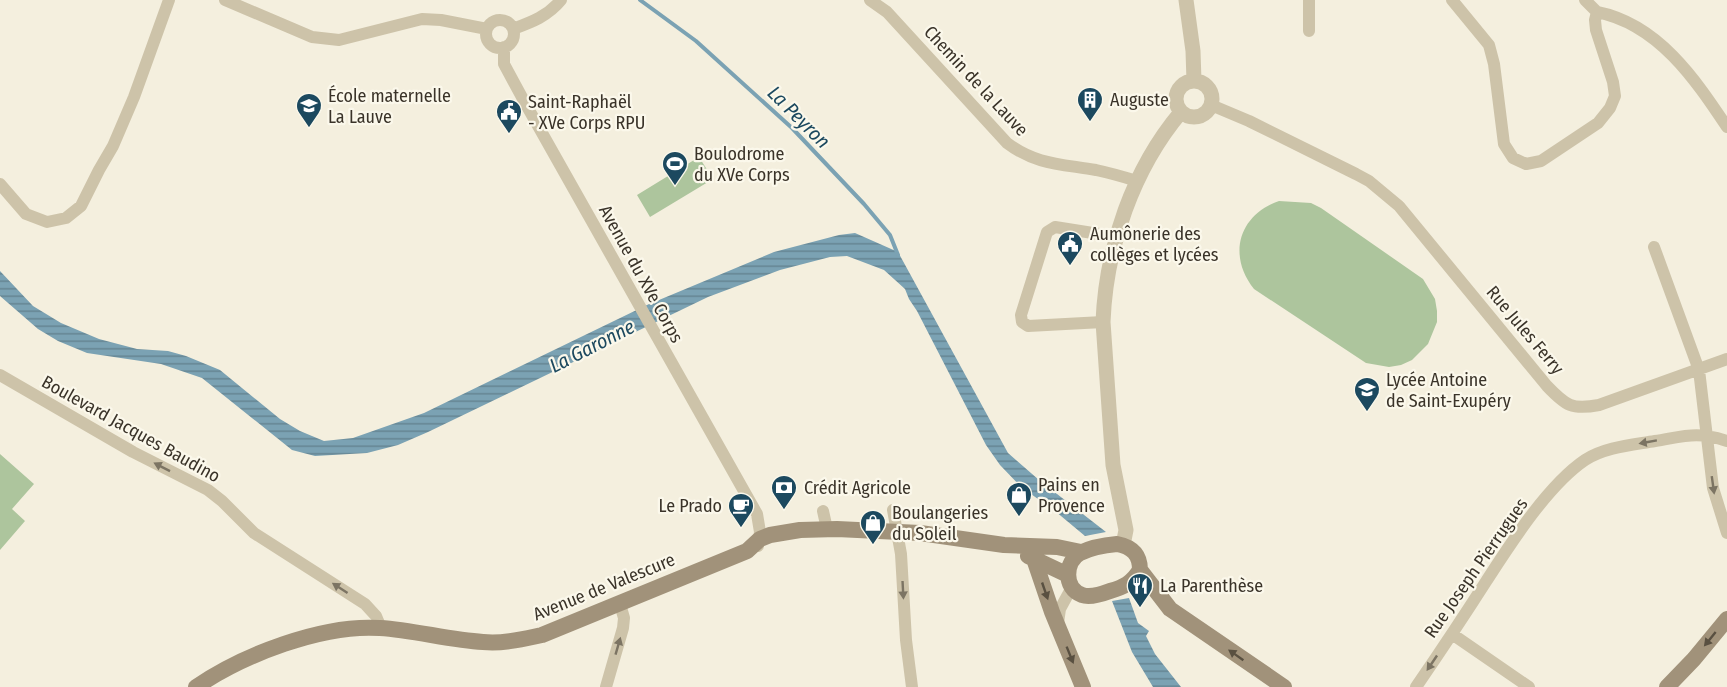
<svg xmlns="http://www.w3.org/2000/svg" width="1727" height="687" viewBox="0 0 1727 687" font-family="'Fira Sans Condensed',sans-serif">
<defs>
<pattern id="water-rules" width="6" height="5" patternUnits="userSpaceOnUse" patternTransform="scale(1.5)"><rect width="6" height="5" fill="#7ba2b3"/><path d="M0 2.5h6" fill="none" stroke="#668592"/></pattern>
</defs>
<rect width="100%" height="100%" fill="#f4efde"/>
<!-- garden -->
<path fill="#adc59d" d="M699 157 713 179 650 217 637 195Z
M1279 201 1311 203 1321 208 1423 279 1435 299 1437 311V322L1428 344 1412 360 1401 365 1389 367 1366 363 1254 289C1227 255 1239 215 1279 201Z
M0 454 34 484 12 509 25 521 0 550Z"/>
<!-- water -->
<path fill="url(#water-rules)" d="M855 233 898 252 1008 453 1039 480 1106 532 1085 536 1055 511 1021 487 1000 465 986 445 917 311 909 299 905 289 884 270 847 256 830 257 780 270 708 297 428 432 398 445 367 453 315 456 292 450 202 378 161 364 87 353 58 341 38 329 0 296V271L33 306 61 323 99 339 137 349 168 351 186 356 220 370 280 419 300 431 324 441 353 438 424 413 647 305 774 252 839 235Z
M1129 598 1138 623 1149 631 1146 636 1155 654 1181 687H1153L1132 652 1112 601Z"/>
<g fill="none" stroke-linecap="round" stroke-linejoin="round">
<!-- stream -->
<path stroke="#7ba2b3" stroke-width="4" d="M640 0 696 41 792 128 864 204 890 235 898 255"/>
<!-- minor -->
<path stroke="#cdc3a9" stroke-width="12" d="M225 0 312 37 339 40 422 19 441 20 487 29
M870 0 887 12 1007 143C1036 165 1062 164 1096 170 1110 173 1124 177 1137 181
M1452 0 1489 45 1494 64 1504 144 1513 158 1526 164 1541 161 1598 123 1610 108 1615 96 1613 82 1596 30 1595 20 1597 12C1658 24 1695 79 1727 127
M1585 0 1597 12
M486 34a14 14 0 1 1 28 0a14 14 0 1 1-28 0Z
M513 29C532 22 548 16 561 0
M1309 31V0
M504 47V64L524 101 757 514 760 532 758 546
M1211 105 1249 121 1356 174 1369 181 1399 206 1547 386C1566 406 1572 410 1599 405L1727 359
M0 184 26 214 47 222 66 218 81 206 99 170 113 146 134 97 169 0
M1654 247 1699 370 1713 488 1727 533
M1103 322 1028 326 1022 322 1021 315 1047 232 1055 227 1118 237
M0 375 133 452 208 490 222 501 254 533 365 604 376 616 381 628
M893 510 901 554 906 640 912 687
M823 511 827 529
M1058 623 1060 609 1072 587
M1452 634 1529 687
M606 687 623 628 624 618 620 604
M1416 687C1440 652 1464 616 1487 580 1511 543 1548 485 1585 460 1605 447 1632 445 1655 441 1686 436 1697 431 1727 441"/>
<!-- tertiary -->
<path stroke="#cdc3a9" stroke-width="15" d="M1186 0 1193 51 1194 81
M1176 99a18 18 0 1 1 36 0a18 18 0 1 1-36 0Z
M1123 545 1126 530 1113 465 1103 322C1106 247 1133 169 1181 112"/>
<!-- secondary -->
<path stroke="#a1927a" stroke-width="16" d="M1117 544C1132 547 1140 554 1140 570 1132 583 1124 587 1110 591 1102 594 1090 598 1082 595 1063 588 1065 562 1080 553 1090 548 1106 545 1117 544Z
M1028 556 1068 575
M1034 559 1052 612 1083 687
M1140 570 1170 609 1284 687
M196 687C243 655 322 624 380 628 414 630 449 640 483 642 503 644 523 639 542 635L747 551 760 539 770 535 800 530 837 529 920 533 1004 545 1057 547 1081 552
M1667 687 1694 659 1727 619"/>
</g>
<!-- one-way arrows -->
<defs><path id="oneway-solid" d="M-6-.8H1V-3.2L6.5 0L1 3.2V.8H-6Z" transform="scale(1.5)"/></defs>
<g fill="#7c7463">
<use href="#oneway-solid" transform="translate(1648 442) rotate(170)"/>
<use href="#oneway-solid" transform="translate(162 467) rotate(-153)"/>
<use href="#oneway-solid" transform="translate(1713 485) rotate(82)"/>
<use href="#oneway-solid" transform="translate(340 588) rotate(-147)"/>
<use href="#oneway-solid" transform="translate(903 590) rotate(87)"/>
<use href="#oneway-solid" transform="translate(618 646) rotate(-74)"/>
<use href="#oneway-solid" transform="translate(1432 663) rotate(124)"/>
</g>
<g fill="#595041">
<use href="#oneway-solid" transform="translate(1045 591) rotate(71)"/>
<use href="#oneway-solid" transform="translate(1710 639) rotate(129)"/>
<use href="#oneway-solid" transform="translate(1070 655) rotate(68)"/>
<use href="#oneway-solid" transform="translate(1236 655) rotate(-145)"/>
</g>
<!-- icons -->
<defs>
<symbol id="building-pin" viewBox="-11 -11 22 30"><path d="M0 17L-7.5 6A9.5 9.5 0 1 1 7.5 6Z" fill="#1c495f" stroke="#fbf8eb"/><path d="M-4-6H4V6H1V3H-1V6H-4ZM-2.5-4.3h1.7v1.8h-1.7ZM.8-4.3h1.7v1.8H.8ZM-2.5-1h1.7V.8h-1.7ZM.8-1h1.7V.8H.8Z" fill="#fff"/></symbol>
<symbol id="school-pin" viewBox="-11 -11 22 30"><path d="M0 17L-7.5 6A9.5 9.5 0 1 1 7.5 6Z" fill="#1c495f" stroke="#fbf8eb"/><path d="M0-5L7-2L0 1L-7-2ZM-4 1L0 2.5L4 1V4Q0 6-4 4Z" fill="#fff"/></symbol>
<symbol id="civic-pin" viewBox="-11 -11 22 30"><path d="M0 17L-7.5 6A9.5 9.5 0 1 1 7.5 6Z" fill="#1c495f" stroke="#fbf8eb"/><path d="M-.6-6.5H3V-4.5H.6V-3L4-1V1h2V6H-6V1h2V-1L-.6-3ZM-1.2 2.5V6h2.4V2.5Z" fill="#fff"/></symbol>
<symbol id="stadium-pin" viewBox="-11 -11 22 30"><path d="M0 17L-7.5 6A9.5 9.5 0 1 1 7.5 6Z" fill="#1c495f" stroke="#fbf8eb"/><path d="M0-5a6.5 5 0 1 0 0 10a6.5 5 0 1 0 0-10ZM-3.5-1.8h7v3.6h-7Z" fill="#fff"/></symbol>
<symbol id="bank-pin" viewBox="-11 -11 22 30"><path d="M0 17L-7.5 6A9.5 9.5 0 1 1 7.5 6Z" fill="#1c495f" stroke="#fbf8eb"/><path d="M-6-4H6V4H-6ZM0-2.3a2.3 2.3 0 1 0 0 4.6a2.3 2.3 0 1 0 0-4.6Z" fill="#fff"/></symbol>
<symbol id="shop-pin" viewBox="-11 -11 22 30"><path d="M0 17L-7.5 6A9.5 9.5 0 1 1 7.5 6Z" fill="#1c495f" stroke="#fbf8eb"/><path d="M-5-2.5h2.3a2.7 3.5 0 0 1 5.4 0H5L5.5 6h-11ZM-1.5-2.5h3a1.5 2.3 0 0 0-3 0Z" fill="#fff"/></symbol>
<symbol id="cafe-pin" viewBox="-11 -11 22 30"><path d="M0 17L-7.5 6A9.5 9.5 0 1 1 7.5 6Z" fill="#1c495f" stroke="#fbf8eb"/><path d="M-5.5-4.5H6V0H3Q3 3.5 0 3.5H-2.5Q-5.5 3.5-5.5 0ZM3-3.2v2h1.7v-2ZM-6 4.5H4V6H-6Z" fill="#fff"/></symbol>
<symbol id="restaurant-pin" viewBox="-11 -11 22 30"><path d="M0 17L-7.5 6A9.5 9.5 0 1 1 7.5 6Z" fill="#1c495f" stroke="#fbf8eb"/><path d="M-5-6h1v4h1v-4h1v4h1v-4h1v5L-1.5 .5V6h-2V.5L-5-1ZM5-6V6H3V1.5H1.5Q1.5-4 5-6Z" fill="#fff"/></symbol>
</defs>
<g fill-rule="evenodd">
<use href="#building-pin" x="1075" y="85" width="30" height="40"/>
<use href="#school-pin" x="294" y="91" width="30" height="40"/>
<use href="#civic-pin" x="494" y="97" width="30" height="40"/>
<use href="#stadium-pin" x="660" y="149" width="30" height="40"/>
<use href="#civic-pin" x="1055" y="229" width="30" height="40"/>
<use href="#school-pin" x="1352" y="375" width="30" height="40"/>
<use href="#bank-pin" x="769" y="473" width="30" height="40"/>
<use href="#shop-pin" x="1004" y="480" width="30" height="40"/>
<use href="#cafe-pin" x="726" y="491" width="30" height="40"/>
<use href="#shop-pin" x="858" y="508" width="30" height="40"/>
<use href="#restaurant-pin" x="1125" y="571" width="30" height="40"/>
</g>
<g text-anchor="middle" dominant-baseline="central" stroke-width="4.5" stroke-linejoin="round" paint-order="stroke">
<!-- street labels -->
<g font-size="18" fill="#3a3329" stroke="#fbf8eb">
<text transform="translate(976 81) rotate(47)">Chemin de la Lauve</text>
<text transform="translate(641 274) rotate(61)">Avenue du XVe Corps</text>
<text transform="translate(1525 330) rotate(50)">Rue Jules Ferry</text>
<text transform="translate(131 429) rotate(29)">Boulevard Jacques Baudino</text>
<text transform="translate(1476 568) rotate(-55)">Rue Joseph Pierrugues</text>
<text transform="translate(604 587) rotate(-22)">Avenue de Valescure</text>
</g>
<!-- poi labels -->
<g font-size="18" fill="#3a3329" stroke="#fbf8eb" text-anchor="start">
<text x="328" y="96">École maternelle<tspan x="328" dy="21">La Lauve</tspan></text>
<text x="1110" y="100">Auguste</text>
<text x="528" y="102">Saint-Raphaël<tspan x="528" dy="21">- XVe Corps RPU</tspan></text>
<text x="694" y="154">Boulodrome<tspan x="694" dy="21">du XVe Corps</tspan></text>
<text x="1090" y="234">Aumônerie des<tspan x="1090" dy="21">collèges et lycées</tspan></text>
<text x="1386" y="380">Lycée Antoine<tspan x="1386" dy="21">de Saint-Exupéry</tspan></text>
<text x="1038" y="485">Pains en<tspan x="1038" dy="21">Provence</tspan></text>
<text x="804" y="488">Crédit Agricole</text>
<text x="722" y="506" text-anchor="end">Le Prado</text>
<text x="892" y="513">Boulangeries<tspan x="892" dy="21">du Soleil</tspan></text>
<text x="1160" y="586">La Parenthèse</text>
</g>
<!-- water labels -->
<g font-size="20" font-style="italic" fill="#1c495f" stroke="#fbf8eb">
<text transform="translate(799 117) rotate(45)">La Peyron</text>
<text transform="translate(592 346) rotate(-27)">La Garonne</text>
</g>
</g>
</svg>
